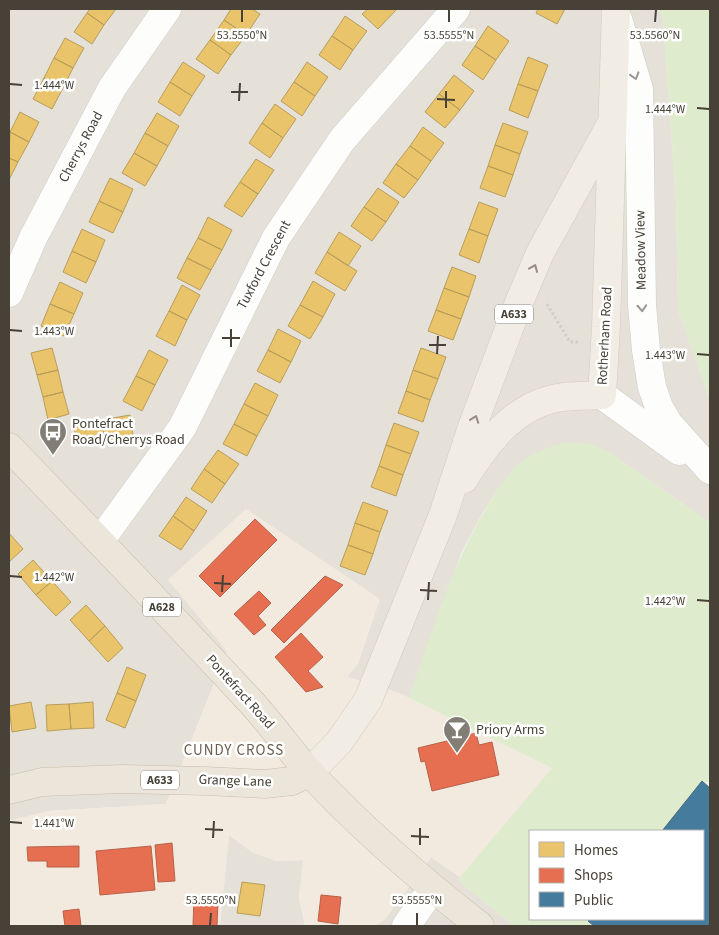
<svg xmlns="http://www.w3.org/2000/svg" width="719" height="935" viewBox="0 0 719 935" font-family="'Source Sans 3',sans-serif">
<rect width="100%" height="100%" fill="#f1efec"/>
<!-- residential -->
<path fill="#e5e1d9" d="M9 9H659L663 19 676 200 678 310 710 400V523L609 452 501 485 482 514 462 551 409 698 399 693 347 677 169 580 227 651 166 804 49 811 9 821Z
M229 835 252 852 276 861 304 860 299 898 305 926H220Z
M431 857 460 877 459 881 514 926H374L385 919Z"/>
<!-- commercial -->
<path fill="#f3eadf" d="M246 509 380 599 358 664 347 677 399 693 553 768 460 877 431 857 385 919 374 926H305L299 898 303 860 276 861 252 852 229 835 220 926H9V821L49 811 166 804 227 651 168 580Z"/>
<!-- green -->
<path fill="#dfebcd" d="M659 9H710V400L678 310 676 200 663 19Z
M567 442 591 444 609 452 710 523V782H702L662 831H530V919H590L588 921 591 926H514L459 881 460 877 552 768 409 698C433 632 452 561 491 501 499 488 507 474 519 464 533 452 549 447 567 442Z"/>
<!-- homes -->
<path fill="#e9c46a" stroke="#b89d5b" d="M90 9H116L104 25 87 13Z
M231 9H252L260 14 246 35 224 20Z
M368 9H397L378 29 362 14Z
M538 9H565L557 24 536 13Z
M87 13 104 25 92 44 74 32Z
M345 16 367 31 353 50 332 36Z
M224 20 246 35 231 55 210 40Z
M488 26 509 41 496 60 475 46Z
M332 36 353 50 340 70 319 55Z
M65 38 84 48 73 68 54 58Z
M210 40 231 55 218 74 196 59Z
M475 46 496 60 483 80 462 65Z
M528 57 548 65 538 91 518 84Z
M54 58 73 68 63 88 44 78Z
M183 62 205 76 192 96 170 82Z
M307 62 328 77 315 96 294 82Z
M454 75 474 91 460 110 439 94Z
M44 78 63 88 52 109 33 99Z
M170 82 192 96 180 116 158 102Z
M294 82 315 96 302 116 281 101Z
M518 84 538 91 528 118 509 110Z
M439 94 460 110 445 128 425 112Z
M275 104 296 119 283 138 262 123Z
M20 112 39 122 29 142 10 132Z
M157 113 179 126 168 146 145 133Z
M262 123 283 138 270 158 249 143Z
M503 123 528 132 520 154 495 145Z
M423 127 444 143 431 161 410 146Z
M10 132 29 142 18 162 9 158Z
M145 133 168 146 157 166 134 153Z
M495 145 520 154 513 175 488 166Z
M410 146 431 161 418 180 396 164Z
M134 153 157 166 145 186 122 173Z
M9 158 18 162 9 180Z
M256 159 274 170 258 194 240 182Z
M396 164 418 180 404 198 383 183Z
M488 166 513 175 505 197 480 188Z
M110 178 133 189 123 212 99 201Z
M240 182 258 194 242 217 224 206Z
M378 188 399 202 386 222 364 207Z
M99 201 123 212 113 233 89 222Z
M479 202 498 209 488 236 469 229Z
M364 207 386 222 372 241 351 226Z
M208 217 232 230 222 250 198 238Z
M82 229 105 240 96 262 72 251Z
M469 229 488 236 479 263 459 255Z
M339 232 361 246 348 266 327 252Z
M198 238 222 250 211 270 187 258Z
M72 251 96 262 86 283 63 272Z
M327 252 357 271 345 291 315 273Z
M187 258 211 270 200 290 177 278Z
M452 267 476 276 469 297 444 288Z
M313 281 335 294 323 317 300 305Z
M60 282 83 293 74 314 50 304Z
M182 285 200 295 187 320 169 311Z
M444 288 469 297 461 319 436 310Z
M50 304 74 314 64 336 41 326Z
M300 305 323 317 310 339 288 326Z
M436 310 461 319 453 340 428 331Z
M169 311 187 320 175 346 156 336Z
M278 329 301 341 291 362 268 350Z
M52 348 58 370 37 375 31 353Z
M421 348 446 357 438 379 413 370Z
M149 350 168 360 155 385 136 376Z
M268 350 291 362 280 383 257 371Z
M58 370 63 392 43 397 37 375Z
M413 370 438 379 430 400 406 391Z
M136 376 155 385 142 411 123 401Z
M255 383 278 395 268 416 244 404Z
M406 391 430 400 423 422 398 413Z
M63 392 69 414 48 420 43 397Z
M244 404 268 416 257 436 234 424Z
M130 415 133 436 105 441 102 420Z
M102 420 105 441 77 446 74 425Z
M394 423 419 432 411 454 386 445Z
M234 424 257 436 247 456 223 444Z
M386 445 411 454 403 475 379 466Z
M218 450 239 464 225 484 204 469Z
M379 466 403 475 396 496 371 487Z
M204 469 225 484 212 503 191 489Z
M186 497 207 511 194 531 173 516Z
M363 502 388 511 380 532 355 523Z
M173 516 194 531 181 550 159 536Z
M355 523 380 532 373 554 348 545Z
M9 533 23 549 9 562Z
M348 545 373 554 365 575 340 566Z
M33 560 52 581 36 595 18 574Z
M52 581 71 602 56 616 36 595Z
M86 605 105 626 89 641 70 620Z
M105 626 123 648 108 662 89 641Z
M127 667 146 675 136 701 117 693Z
M117 693 136 701 125 728 106 720Z
M31 702 36 728 12 732 9 706Z
M93 702 94 728 71 729 69 704Z
M69 704 71 729 47 731 46 705Z
M242 882 265 885 260 916 237 913Z"/>
<!-- shops -->
<path fill="#e76f51" stroke="#b76149" d="M255 519 277 540 220 597 199 576Z
M325 576 343 585 284 643 271 630Z
M259 591 271 603 258 616 266 625 254 635 234 614Z
M301 633 323 657 308 671 323 687 306 692 275 657Z
M463 728 465 736 476 733 479 745 492 742 499 775 432 791 425 761 421 762 418 748 451 740 449 731Z
M172 843 175 881 158 882 155 845Z
M79 846V867H47V861H28L27 847Z
M151 846 155 890 100 895 96 851Z
M321 895 341 897 338 924 318 921Z
M194 897 218 899 217 926H193Z
M79 909 81 926H65L63 911Z"/>
<!-- public -->
<path fill="#457b9d" stroke="#466a7e" d="M702 781 710 788V926H594L588 921 590 919H703V831H662Z"/>
<g fill="none" stroke-linecap="round" stroke-linejoin="round">
<defs>
<path id="minor" d="M618 19 639 89 642 305 646 350 652 387 659 407 668 423 710 470
M9 293 33 238 112 88 167 9
M602 395 679 451
M100 541 182 428 276 238 342 140 456 9
M406 926 432 889"/>
<path id="major" d="M464 479C482 450 506 416 540 403 559 395 582 396 602 395L606 327 616 9
M310 772 339 742 368 700 443 515 472 427 518 305 540 253 611 124"/>
<path id="highway" d="M9 447C90 531 171 616 251 702 271 724 289 749 309 772 361 828 420 879 480 926
M9 790 42 782 122 779 206 781 265 784 292 781 310 772"/>
</defs>
<!-- minor casing -->
<use href="#minor" stroke="#cfcdc9" stroke-width="29"/>
<!-- major casing -->
<use href="#major" stroke="#d3cab9" stroke-width="29"/>
<!-- highway casing -->
<use href="#highway" stroke="#c8bba8" stroke-width="29"/>
<!-- path -->
<path stroke="#d1cfcc" stroke-width="3" stroke-dasharray="2.5 2.5" stroke-linecap="butt" d="M547 304 570 342H580"/>
<!-- minor -->
<use href="#minor" stroke="#fdfdfc" stroke-width="28"/>
<!-- major -->
<use href="#major" stroke="#f1ece4" stroke-width="28"/>
<!-- highway -->
<use href="#highway" stroke="#ece6da" stroke-width="28"/>
</g>
<!-- one-way arrows -->
<defs><path id="oneway-chevron" d="M-2-3.5L2.5 0L-2 3.5" fill="none" stroke-width="1.6" stroke-linecap="round" stroke-linejoin="round" transform="scale(1.25)"/></defs>
<g stroke="#999690">
<use href="#oneway-chevron" transform="translate(635 76) rotate(73)"/>
<use href="#oneway-chevron" transform="translate(642 308) rotate(87)"/>
</g>
<g stroke="#948e85">
<use href="#oneway-chevron" transform="translate(534 268) rotate(-67)"/>
<use href="#oneway-chevron" transform="translate(475 419) rotate(-70)"/>
</g>
<!-- ticks -->
<path fill="none" stroke="#474137" stroke-width="2" d="M242 22V10M449 22V10M655 22 656 10M10 84 22 85M231 92H248M437 99 455 100M239 101 240 83M446 108V91M697 108 709 109M10 330 22 331M222 338H240M429 345H446M231 347V329M437 354 438 336M697 354 709 355M10 576 22 577M214 583 231 584M420 590 437 591M222 592 223 575M428 600 429 582M697 600 709 601M10 822 22 823M205 829 223 830M411 836 429 837M213 838 214 821M420 845V828M210 925 211 913M417 925V913"/>
<!-- icons -->
<defs>
<symbol id="bus-pin" viewBox="-11 -11 22 30"><path d="M0 17L-7.5 6A9.5 9.5 0 1 1 7.5 6Z" fill="#827e76" stroke="#fff"/><path d="M-5-6H5V4H4V6H2V4H-2V6H-4V4H-5ZM-3.5-4V0h7V-4ZM-3.5 1.2v1.5H-2V1.2ZM2 1.2v1.5H3.5V1.2Z" fill="#fff"/></symbol>
<symbol id="bar-pin" viewBox="-11 -11 22 30"><path d="M0 17L-7.5 6A9.5 9.5 0 1 1 7.5 6Z" fill="#827e76" stroke="#fff"/><path d="M-6-5H6L.8 .8V4.5H3.5V6h-7V4.5H-.8V.8Z" fill="#fff"/></symbol>
</defs>
<g fill-rule="evenodd">
<use href="#bus-pin" x="37" y="416" width="32" height="43"/>
<use href="#bar-pin" x="441" y="714" width="32" height="43"/>
</g>
<g text-anchor="middle" dominant-baseline="central" stroke-width="5" stroke-linejoin="round" paint-order="stroke">
<!-- shield labels -->
<g fill="#fff" stroke="#7e7a73" stroke-width="1">
<rect x="495" y="304.5" width="38" height="19" rx="4"/>
<rect x="143" y="597.5" width="38" height="19" rx="4"/>
<rect x="141" y="770.5" width="38" height="19" rx="4"/>
</g>
<g font-size="12" font-weight="bold" fill="#474137">
<text x="514" y="314">A633</text>
<text x="162" y="607">A628</text>
<text x="160" y="780">A633</text>
</g>
<!-- street labels -->
<g font-size="14" fill="#474137" stroke="#fff">
<text transform="translate(81 147) rotate(-62)">Cherrys Road</text>
<text transform="translate(641 250) rotate(-91)">Meadow View</text>
<text transform="translate(264 265) rotate(-62)">Tuxford Crescent</text>
<text transform="translate(605 336) rotate(-87)">Rotherham Road</text>
<text transform="translate(240 692) rotate(48)">Pontefract Road</text>
<text transform="translate(235 781) rotate(2)">Grange Lane</text>
</g>
<!-- poi labels -->
<g font-size="14" fill="#474137" stroke="#fff" text-anchor="start">
<text x="72" y="424">Pontefract<tspan x="72" dy="16">Road/Cherrys Road</tspan></text>
<text x="476" y="730">Priory Arms</text>
</g>
<!-- neighbourhood labels -->
<g font-size="15" letter-spacing="1" fill="#6a5e4f" stroke="#fff">
<text x="234" y="750">CUNDY CROSS</text>
</g>
</g>
<g font-size="12" text-anchor="middle" fill="#474137" stroke="#fff" stroke-width="5" stroke-linejoin="round" paint-order="stroke">
<text x="242" y="39">53.5550°N</text>
<text x="449" y="39">53.5555°N</text>
<text x="655" y="39">53.5560°N</text>
<text x="54" y="89">1.444°W</text>
<text x="665" y="113">1.444°W</text>
<text x="54" y="335">1.443°W</text>
<text x="665" y="359">1.443°W</text>
<text x="54" y="581">1.442°W</text>
<text x="665" y="605">1.442°W</text>
<text x="54" y="827">1.441°W</text>
<text x="211" y="904">53.5550°N</text>
<text x="417" y="904">53.5555°N</text>
</g>
<!-- border -->
<rect width="719" height="935" fill="none" stroke="#474137" stroke-width="20"/>
<!-- legend -->
<rect x="529" y="830" width="175" height="90" fill="#ffffff" stroke="#b5b3af"/>
<rect x="539" y="842" width="25" height="15" fill="#e9c46a" stroke="#b5b3af"/>
<text x="574" y="855" font-size="15" fill="#474137">Homes</text>
<rect x="539" y="868" width="25" height="15" fill="#e76f51" stroke="#b5b3af"/>
<text x="574" y="880" font-size="15" fill="#474137">Shops</text>
<rect x="539" y="892" width="25" height="15" fill="#457b9d" stroke="#b5b3af"/>
<text x="574" y="905" font-size="15" fill="#474137">Public</text>
</svg>
